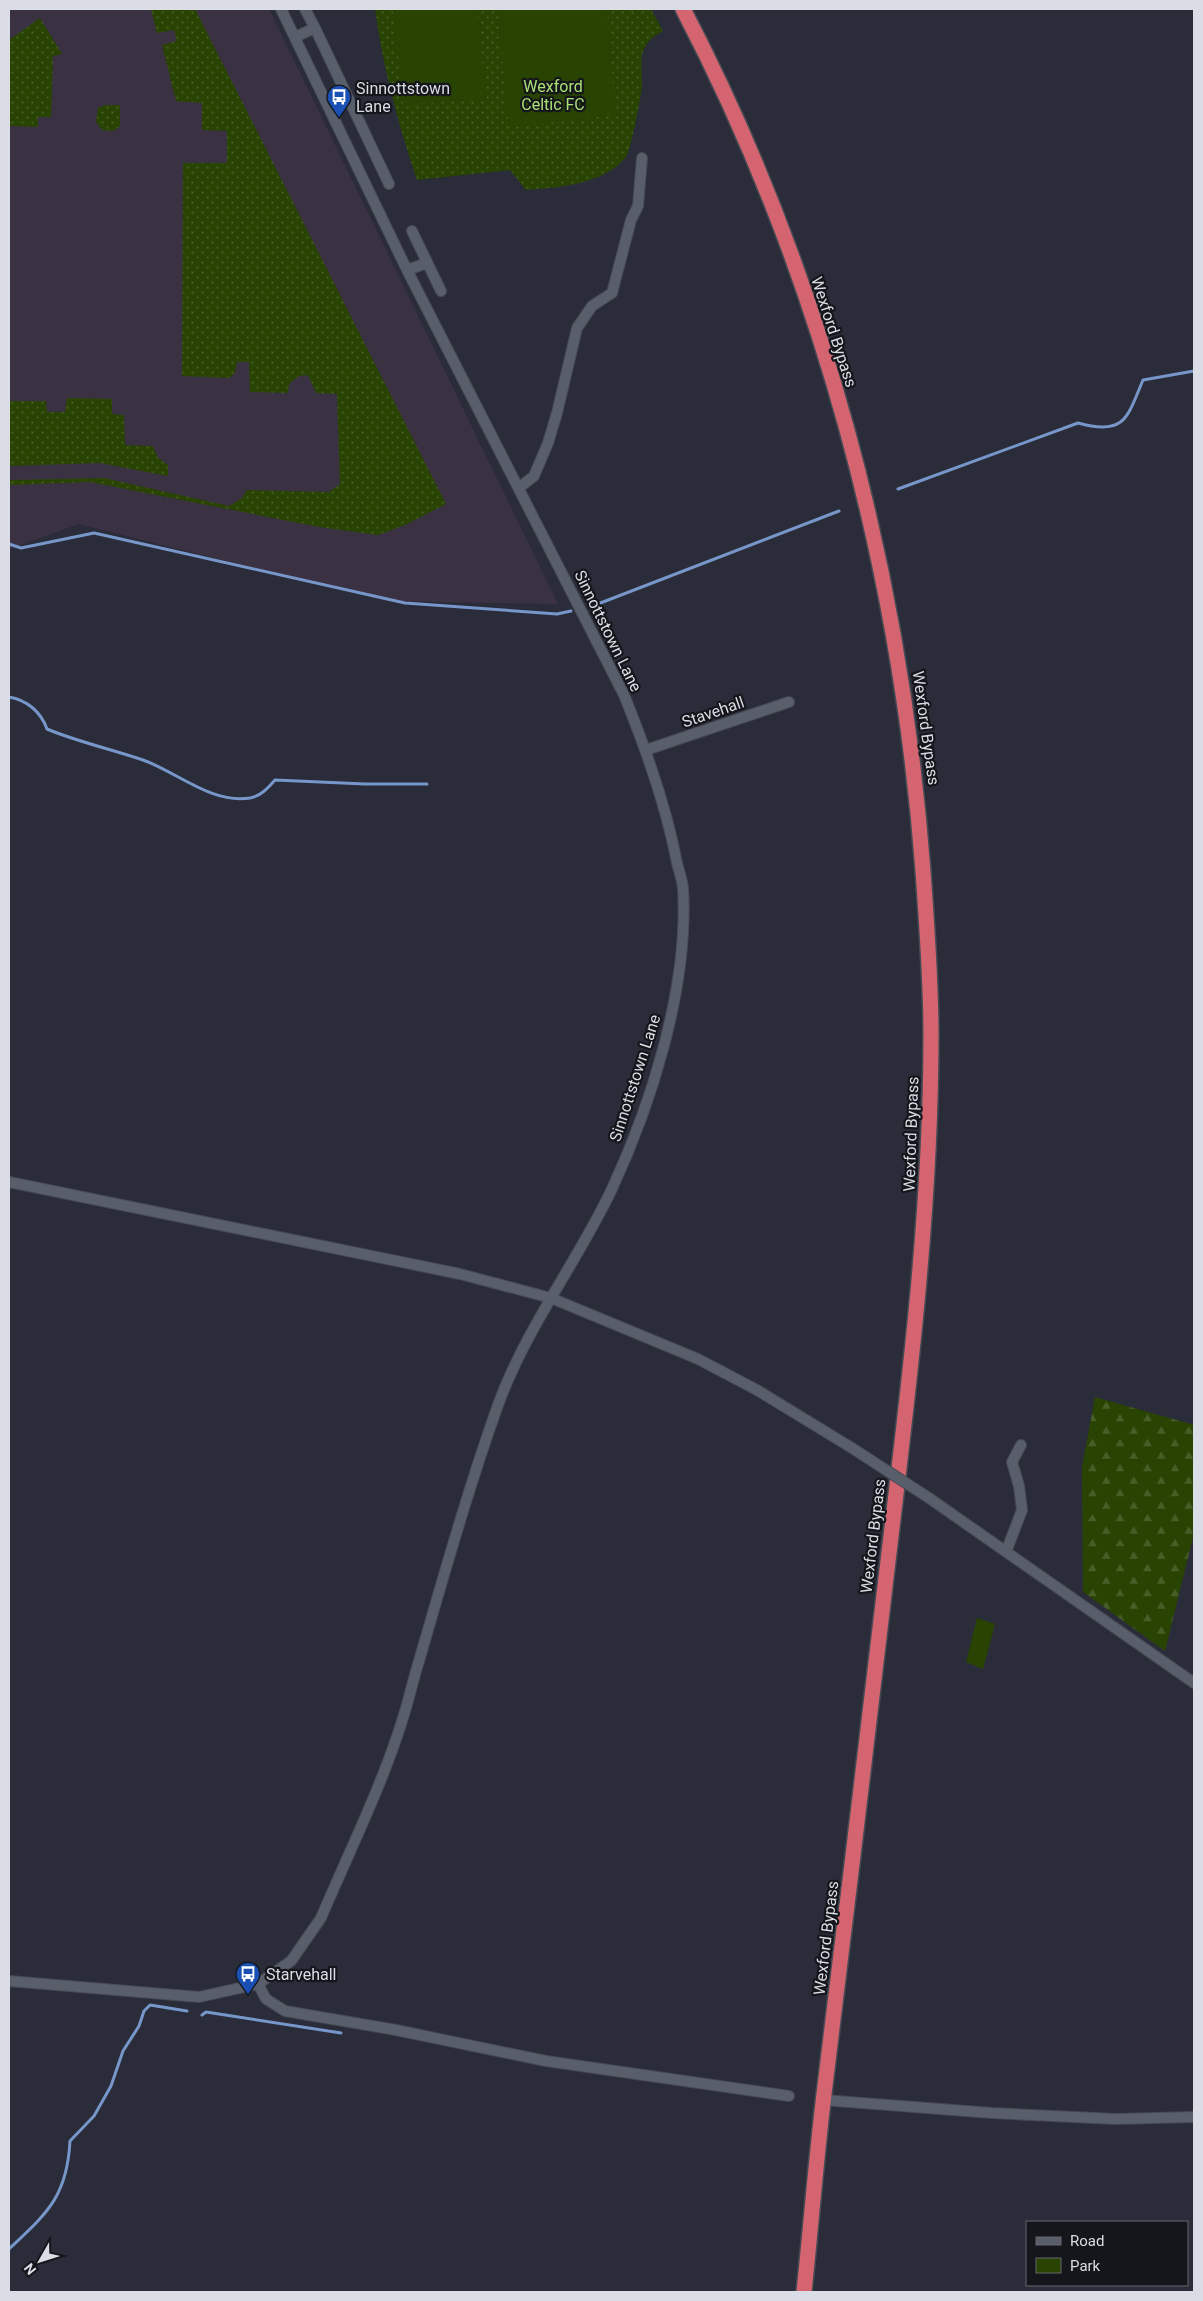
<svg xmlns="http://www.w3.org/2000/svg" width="1203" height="2301" viewBox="0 0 1203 2301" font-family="Roboto,sans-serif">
<defs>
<pattern id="green-dots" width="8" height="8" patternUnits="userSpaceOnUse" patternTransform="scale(1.25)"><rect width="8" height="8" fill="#284302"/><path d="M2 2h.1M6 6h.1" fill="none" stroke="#475e27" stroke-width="1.8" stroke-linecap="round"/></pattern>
<pattern id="forest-firs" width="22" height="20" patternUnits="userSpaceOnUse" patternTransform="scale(1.25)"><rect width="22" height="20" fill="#284302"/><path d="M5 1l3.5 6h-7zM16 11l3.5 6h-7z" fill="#475e27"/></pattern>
</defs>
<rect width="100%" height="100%" fill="#2a2d39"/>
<!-- commercial -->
<path fill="#3a3142" d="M9 9H269L558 604 386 601 79 524 9 549Z"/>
<!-- green -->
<path fill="url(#green-dots)" d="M151 9H195L446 504 405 525 378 535 319 527 90 482 9 485V480L104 478 229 506 242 498 247 490 329 492 340 484 337 394 316 393 308 375 299 376 289 384 288 393 250 392 249 362H237L235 373 229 378 182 376 183 163H227V131L202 130V103L176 101 162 45 177 41 174 30 157 33Z
M375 9H651L663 31C636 46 642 59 642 86 641 97 631 150 626 157 605 184 557 188 526 190L510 170 417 180C398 123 383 68 375 9Z
M40 18 62 54 53 56 51 117H38V127L9 126V40Z
M106 105H120V126L114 131 102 130 96 122 98 108Z
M67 398 112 399V414L124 415 125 445 153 446 158 458 168 465V476L100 463 9 466V401H46L47 412H65Z"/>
<!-- forest -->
<path fill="url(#forest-firs)" d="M1095 1397 1194 1425V1533L1165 1651 1083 1592 1082 1467Z"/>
<!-- pitch -->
<path fill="#284302" d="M393 9H477L486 98 403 105Z
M498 9H607L615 115 511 127 507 114Z
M977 1618 995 1624 983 1669 966 1662Z"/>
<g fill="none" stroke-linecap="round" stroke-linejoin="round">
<!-- stream -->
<path stroke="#7796c9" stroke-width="3" d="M898 489 1078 423C1125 436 1127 418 1143 380L1194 371
M9 544 21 548 94 533 405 603 557 614 571 611
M590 607 839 511
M9 697C27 700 41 712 47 729 78 742 111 749 143 760 177 772 211 804 250 798 261 796 268 788 275 780L365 784H427
M202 2015 206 2012 341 2033
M9 2249C47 2213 67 2197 70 2141L94 2116 111 2086 123 2051 139 2026 144 2011 150 2005 187 2011"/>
<defs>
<path id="minor" d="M305 9 315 28
M295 37 315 28 389 184
M412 231 441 291
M407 270 427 263
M520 487 534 476 548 443 557 413 577 328 592 306 612 293 631 220 638 206 642 158
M646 750 789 702
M9 1182 460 1274 551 1298 698 1359 757 1390 852 1448
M929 1498 1194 1683
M1006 1552 1022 1510 1019 1486 1012 1462 1021 1445
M9 1981 199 1997 258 1984 291 1961 321 1918C349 1852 382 1786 403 1718 409 1699 413 1680 419 1661 444 1575 468 1489 498 1405 526 1328 576 1264 611 1191 652 1103 689 986 683 888 682 879 679 871 677 863 666 805 646 749 624 695L407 270 281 9
M258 1984 266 1999 285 2011 396 2030 546 2061 789 2096
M823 2100 992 2113 1116 2119 1194 2117"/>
<path id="highway" d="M683 9C821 273 901 575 923 871 927 926 931 980 931 1035 931 1223 906 1408 884 1595 865 1761 844 1928 824 2094 816 2160 811 2226 804 2292"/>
</defs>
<!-- minor casing -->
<use href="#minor" stroke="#464a53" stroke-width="12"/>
<!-- highway casing -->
<use href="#highway" stroke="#464a53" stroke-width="18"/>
<!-- minor -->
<use href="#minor" stroke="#595e6b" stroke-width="10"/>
<!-- highway -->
<use href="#highway" stroke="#d36470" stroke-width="15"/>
<defs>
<path id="minor-bridge" d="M852 1448 929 1498"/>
</defs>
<!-- minor-bridge casing -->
<use href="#minor-bridge" stroke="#464a53" stroke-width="12" stroke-linecap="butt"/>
<!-- minor-bridge -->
<use href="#minor-bridge" stroke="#595e6b" stroke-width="10"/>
</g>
<!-- icons -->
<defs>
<symbol id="bus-pin" viewBox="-11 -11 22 30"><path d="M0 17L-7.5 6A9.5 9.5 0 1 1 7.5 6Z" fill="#1a4fb4" stroke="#14161b"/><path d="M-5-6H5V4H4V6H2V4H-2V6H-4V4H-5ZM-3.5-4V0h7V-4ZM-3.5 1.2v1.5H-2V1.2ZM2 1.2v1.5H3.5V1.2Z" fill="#fff"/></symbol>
</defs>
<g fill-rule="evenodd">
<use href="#bus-pin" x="325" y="83" width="28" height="38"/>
<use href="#bus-pin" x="234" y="1960" width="28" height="38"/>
</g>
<g text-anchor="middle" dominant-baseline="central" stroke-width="4.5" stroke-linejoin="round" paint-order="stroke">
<!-- park labels -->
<g font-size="16" fill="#aae076" stroke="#14161b">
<text x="553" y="86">Wexford<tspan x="553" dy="18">Celtic FC</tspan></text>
</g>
<!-- poi labels -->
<g font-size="16" fill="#dadde5" stroke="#14161b" text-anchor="start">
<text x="356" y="88">Sinnottstown<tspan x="356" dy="18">Lane</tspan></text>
<text x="266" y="1974">Starvehall</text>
</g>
<!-- street labels -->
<g font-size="16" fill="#dadde5" stroke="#14161b">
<text transform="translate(834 332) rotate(72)">Wexford Bypass</text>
<text transform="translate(608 631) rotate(64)">Sinnottstown Lane</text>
<text transform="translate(713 712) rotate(-19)">Stavehall</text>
<text transform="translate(926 728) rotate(82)">Wexford Bypass</text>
<text transform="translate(635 1078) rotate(-72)">Sinnottstown Lane</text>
<text transform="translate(911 1134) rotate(-88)">Wexford Bypass</text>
<text transform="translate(873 1536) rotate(-83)">Wexford Bypass</text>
<text transform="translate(826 1938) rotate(-83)">Wexford Bypass</text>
</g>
</g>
<!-- border -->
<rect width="1203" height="2301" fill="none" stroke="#dadde5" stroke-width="20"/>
<!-- legend -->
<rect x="1026" y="2221" width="162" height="65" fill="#14161b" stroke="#63666c"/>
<rect x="1036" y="2237" width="25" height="8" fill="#595e6b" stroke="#63666c"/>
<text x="1070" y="2246" font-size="15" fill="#dadde5">Road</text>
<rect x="1036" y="2258" width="25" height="15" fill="#284302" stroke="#63666c"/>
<text x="1070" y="2271" font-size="15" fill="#dadde5">Park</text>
<!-- north arrow -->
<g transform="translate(40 2261) rotate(231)" stroke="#14161b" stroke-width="4" paint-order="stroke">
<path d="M0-4L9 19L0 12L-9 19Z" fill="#dadde5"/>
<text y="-8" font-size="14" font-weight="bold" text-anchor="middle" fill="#dadde5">N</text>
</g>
</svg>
